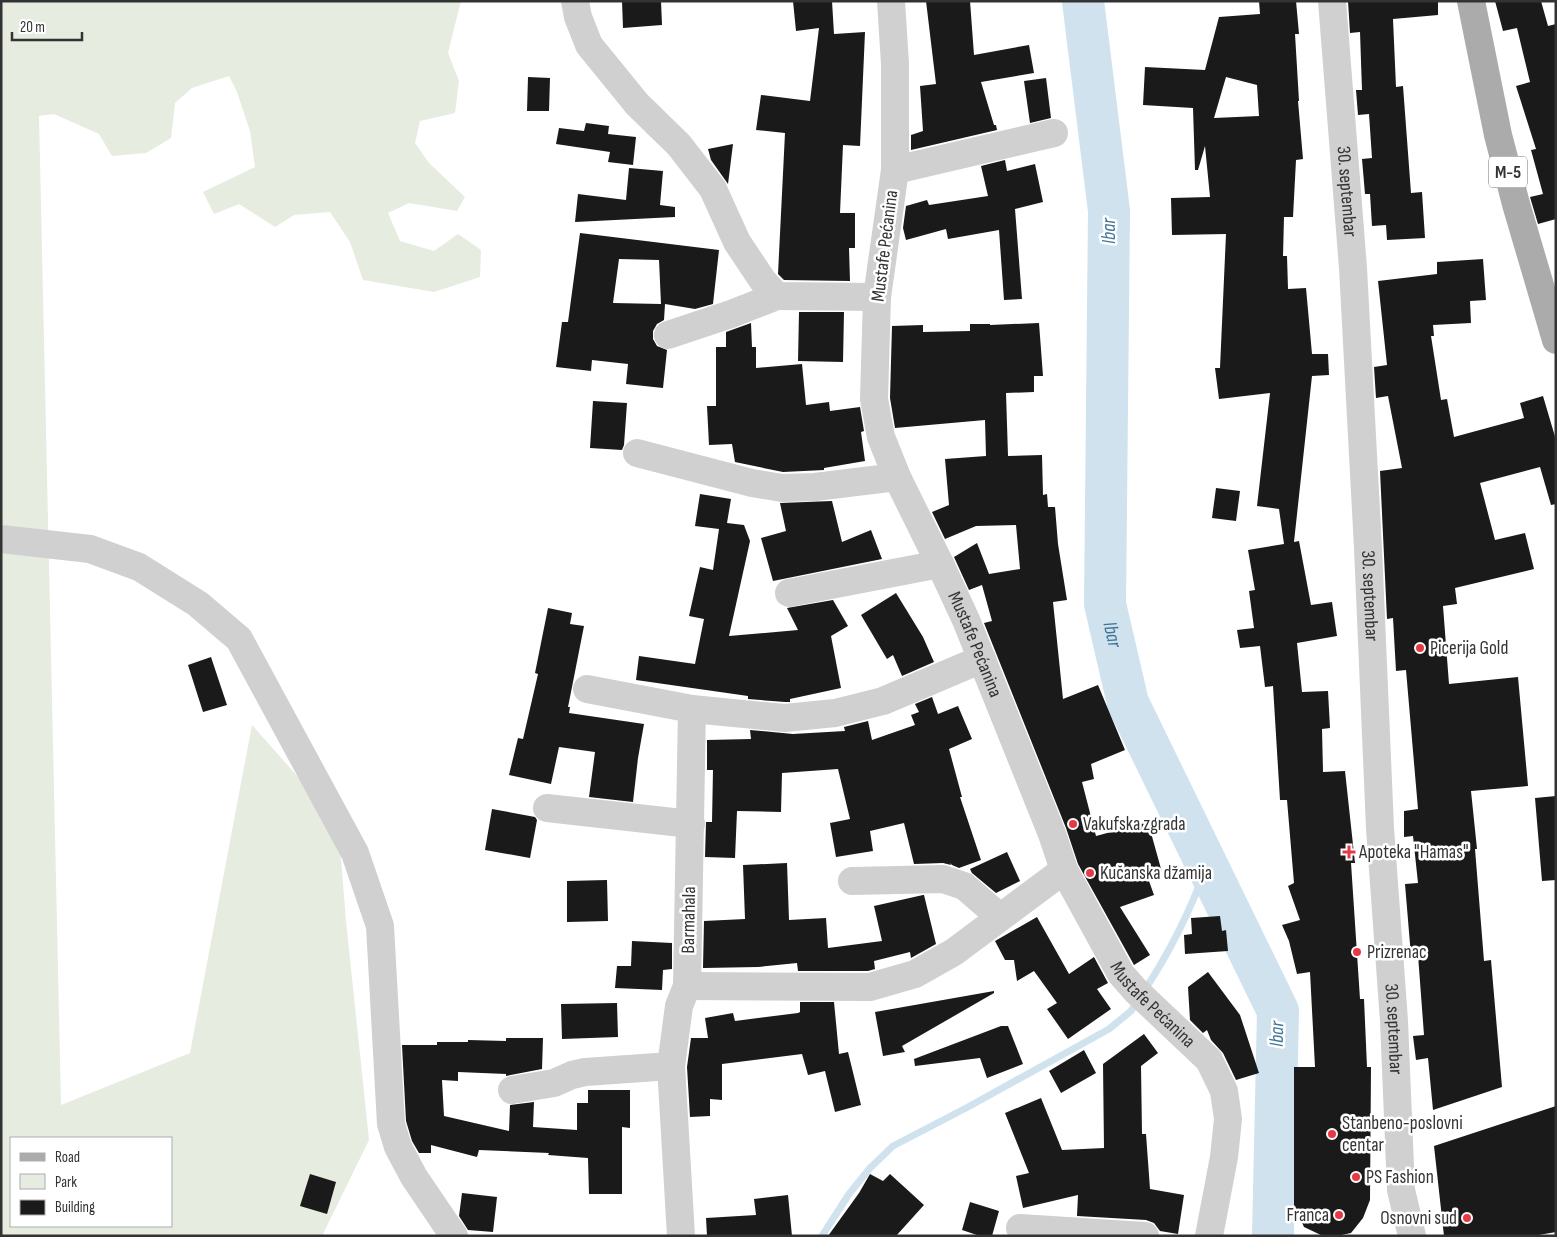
<svg xmlns="http://www.w3.org/2000/svg" width="1557" height="1237" viewBox="0 0 1557 1237" font-family="'Sofia Sans Condensed',sans-serif">
<rect width="100%" height="100%" fill="#fff"/>
<!-- green -->
<path fill="#e6ecdf" fill-rule="evenodd" d="M1 1H461L448 53 459 81 455 113 420 121 415 143 429 163 465 197 457 211 409 203 388 213 400 241 434 251 458 234 481 250 480 277 434 292 363 280 350 242 330 212 294 215 275 227 239 204 214 214 203 192 255 167 250 131 237 92 229 76 192 88 175 103 171 138 146 153 112 156 99 134 54 114 39 116 61 1105 190 1053 252 725 338 822 346 921 369 1140 322 1236H1ZM11 1138H171V1226H11Z"/>
<g fill="none" stroke-linecap="round" stroke-linejoin="round">
<!-- stream -->
<path stroke="#cfe2ee" stroke-width="7" d="M1144 991C1170 952 1191 909 1207 865
M822 1236 849 1194 870 1168 893 1146 968 1107 1109 1029 1131 1011 1138 1000"/>
<!-- river -->
<path stroke="#cfe2ee" stroke-width="42" id="s1" d="M1083 1 1109 211 1105 604 1128 703 1278 1011 1273 1236"/>
</g>
<!-- building -->
<path fill="#1a1a1a" fill-rule="evenodd" d="M622 1H661L662 25 623 28Z
M793 1H832L834 34 865 32 860 146 843 145 840 213H855V248H849L850 281 784 280 778 274 785 133 756 130 761 95 810 101 819 28 796 31Z
M926 1H970L974 55 1029 45 1034 73 981 82 994 125H996L997 130 911 150V135L923 131 920 86 936 84Z
M1259 1H1296L1299 34H1295L1299 101H1298L1303 159 1296 160 1293 217H1284L1283 256H1287L1288 289 1306 288 1312 354H1328L1329 375 1312 376 1294 542 1299 541 1311 605 1332 602 1337 636 1297 643 1302 692 1328 691 1330 728 1322 729 1323 772 1345 771 1355 863H1351L1360 999H1364L1367 1067H1371L1370 1200 1363 1218 1351 1233 1337 1236H1323L1304 1227 1294 1205V1067H1315L1310 972 1297 974 1289 941 1282 925 1300 920 1288 886 1294 883 1287 800H1280L1273 686 1265 687 1260 646 1240 648 1237 630 1254 628 1249 591 1255 590 1248 550 1284 544 1279 509 1257 506 1270 393 1219 399 1215 368H1220L1226 234 1172 235 1171 198 1210 197 1205 146 1198 170H1195L1193 108 1143 105 1145 67 1205 70 1219 17 1260 14ZM1226 77 1257 85 1259 116 1214 118Z
M1348 1H1438V15L1393 19 1396 87 1403 86 1411 193 1422 192 1425 238 1387 240 1386 225 1372 226 1370 194H1365L1362 159 1372 158 1369 114 1358 115 1356 90H1362L1360 32 1350 33Z
M1495 1H1541L1548 26 1556 24V219L1538 224 1530 197 1543 194 1531 150 1536 149 1516 86 1530 82 1517 28 1503 31Z
M528 77 550 78 549 111H527Z
M1046 78 1051 118 1030 123 1024 81Z
M586 123 609 126 608 134 636 137 633 165 608 162 610 152 556 144 559 128 584 131Z
M733 144 728 184 711 160 708 149Z
M1005 160 1007 171 1035 164 1043 202 1015 209 1022 299 1004 300 999 230 948 239 946 229 906 240 903 228 906 206 927 200 929 205 988 196 981 166Z
M629 168 663 171 660 205 675 207V217L575 222 578 194 626 200Z
M580 233 719 250 713 304 695 309 665 304 664 320 657 324 653 331V339L657 346 667 350 663 388 626 384 628 364 592 360 591 371 556 367 562 322H568ZM619 259 659 260 661 304 613 303Z
M1483 259 1486 300 1470 301 1471 323 1433 325 1434 336H1431L1441 400 1447 399 1454 437 1524 418 1520 403 1543 396 1556 440V504L1551 505 1540 467 1480 483 1495 540 1525 533 1534 569 1455 588 1457 604 1443 606 1449 684 1518 677 1528 786 1471 791 1477 849H1475L1484 961 1491 960 1502 1087 1433 1110 1428 1058 1416 1060 1413 1036 1424 1035 1418 955 1411 956 1405 884 1418 883 1413 836 1404 837V811L1418 809 1406 670 1396 671 1393 618 1387 619 1380 471 1402 468 1388 396 1376 398 1374 367 1387 365 1378 281 1437 274V262Z
M799 312H844L843 362 798 361Z
M751 323 752 347H756V368L802 364 806 405 829 402 830 411 860 407 864 431 861 432 865 461 824 468V470L783 472 735 462 732 444 709 445 707 406H716V347H726V332Z
M1039 323 1043 376H1034V392L1006 393 1008 456 1042 455 1043 495 1047 494 1048 507H1055L1058 544 1067 600 1053 602 1063 699 1098 685 1125 750 1091 764 1094 779 1082 782 1096 836 1148 822 1163 876 1149 881 1154 895 1120 907 1150 955 1134 965 1078 864 1066 828 984 623 992 621 982 585 969 590 954 557 977 543 989 574 1020 569 1016 525 976 526 945 539 932 512 949 505 945 459 986 456 985 420 895 428 890 398 892 326 923 325V332L970 331V324H990V325Z
M593 401 627 403 624 445 622 450 590 448Z
M1216 488 1240 491 1236 521 1212 518Z
M700 494 731 499 727 523 744 525 750 541 729 636 798 630 787 608 833 600 848 626 831 636 841 688 790 699V702H785L748 699V696L636 680 639 656 695 664 704 619 689 616 700 567 713 570 719 529 695 526Z
M832 501 842 542 871 530 882 559 773 581 761 538 786 531 780 503Z
M896 593 923 637 934 662 902 676 893 655 887 659 861 615Z
M548 608 572 613 570 624 584 626 572 687 568 707H570L569 713 644 724 638 758 633 802 589 797 595 752 559 747 551 784 509 775 518 738 523 739 538 674 535 673Z
M211 657 227 705 203 712 188 665Z
M932 697 938 714 958 706 972 739 949 749 962 797H960L981 860 959 868 952 865 950 863 951 865 943 863 914 864 904 823 870 831 873 851 836 857 830 823 850 819 838 769 782 773 781 812 737 811 735 858 705 857 706 822H712L713 770H707V740L751 739 750 730 793 734 845 731 844 727 868 721 872 740 915 725 911 715 919 712 915 704Z
M1556 796V880L1542 881 1535 798Z
M492 809 535 817 537 820 530 858 485 850Z
M1007 852 1020 881 996 893 972 873 970 869Z
M787 863 789 920 826 918 828 948 882 941 874 906 923 895H924L936 944 911 958 910 952 874 961 875 969 868 971H798L797 963 758 967 703 968 704 921 745 919 743 865Z
M607 880 608 921 567 922V881Z
M1220 916 1222 931 1226 930 1228 951 1185 954 1184 935 1192 934 1191 918Z
M1037 917 1069 974 1094 957 1108 983 1097 989 1111 1009 1068 1039 1047 1009 1057 1003 1034 971 1017 981 1014 960H1005L995 941Z
M632 941 672 943V969L663 970 662 990 615 988 617 966H631Z
M1208 972 1240 1015 1259 1073 1236 1080 1223 1053 1211 1040 1207 1030 1203 1033 1190 1020 1188 987Z
M994 991V993L902 1046 905 1052 883 1056 875 1012Z
M800 1002H834L839 1054 848 1052 861 1105 835 1112 825 1071 808 1075 802 1054 722 1064V1100L710 1099V1116L690 1117 687 1067 691 1038H708L705 1018 733 1013 735 1021 798 1013 800 1012Z
M617 1003 618 1037 562 1039 561 1004Z
M1001 1026H1008L1023 1064 987 1078 980 1058 915 1066 914 1059Z
M1144 1034 1158 1053 1141 1066 1142 1134H1146L1150 1189 1184 1195 1178 1234 1160 1231 1154 1223 1146 1220 1077 1216 1078 1195 1023 1208 1016 1176 1029 1173 1005 1113 1041 1098 1062 1150 1104 1148 1103 1064Z
M506 1038H543L542 1069 506 1076V1074L458 1072V1081L442 1080 444 1116 509 1131 510 1105 534 1102 533 1127 577 1130V1103H588V1090H630V1128L622 1127V1194H589L588 1158 548 1155 549 1153 479 1150 477 1157 431 1145V1153H419L412 1141 406 1121 402 1045H437V1042H468V1040L506 1041Z
M1084 1050 1096 1073 1061 1093 1049 1071Z
M1556 1106V1232L1533 1236H1444L1434 1146Z
M310 1174 336 1182 327 1214 300 1206Z
M870 1174 883 1181 890 1174 924 1205 896 1236H828L859 1193Z
M462 1193 497 1197 493 1232 468 1230 459 1216Z
M788 1195 792 1236H707L706 1218 756 1215 754 1199Z
M970 1202 999 1211 992 1236H980L962 1230Z"/>
<g fill="none" stroke-linecap="round" stroke-linejoin="round">
<!-- minor -->
<g stroke="#d0d0d0" stroke-width="28">
<path d="M575 1 578 17 589 45 637 104 679 145 713 189 737 242 763 281 777 296 877 297"/>
<path id="s2" d="M891 1 895 64V170L877 297 874 399 881 437 897 477 940 564 966 620 1052 834 1064 870 1121 974 1136 991 1209 1060 1224 1091 1228 1119 1224 1157 1209 1236"/>
<path id="s3" d="M1332 1 1353 268 1368 548 1380 828 1394 1021 1401 1190 1412 1236"/>
<path d="M895 170 1054 133"/>
<path d="M668 335 731 314 777 296"/>
<path d="M637 453 752 483 782 488 815 487 897 477"/>
<path d="M1 539 90 549 139 567 198 604 239 639 355 853 380 926 391 1124 398 1147 414 1177 454 1236"/>
<path d="M789 593 940 564"/>
<path d="M587 689 692 709 687 986 679 1006 671 1066 681 1236"/>
<path d="M692 709 785 718 835 713 883 701 982 659"/>
<path d="M547 808 691 824"/>
<path d="M852 881 943 879 964 886 1000 917"/>
<path d="M687 986 870 987 915 974 954 952 1064 870"/>
<path d="M512 1090 554 1083 572 1075 585 1072 671 1066"/>
<path d="M1020 1228 1145 1236"/>
</g>
<!-- major -->
<path stroke="#ababab" stroke-width="28" d="M1471 1 1498 135 1516 204 1556 340"/>
</g>
<!-- markers -->
<g fill="#e63946" stroke="#fff" stroke-width="2">
<circle cx="1420" cy="648" r="5"/>
<circle cx="1073" cy="824" r="5"/>
<path d="M1346.5 844.5h5v5h5v5h-5v5h-5v-5h-5v-5h5z"/>
<circle cx="1090" cy="873" r="5"/>
<circle cx="1357" cy="952" r="5"/>
<circle cx="1332" cy="1134" r="5"/>
<circle cx="1356" cy="1177" r="5"/>
<circle cx="1339" cy="1215" r="5"/>
<circle cx="1467" cy="1218" r="5"/>
</g>
<g text-anchor="middle" dominant-baseline="central" stroke-width="5" stroke-linejoin="round" paint-order="stroke">
<!-- shield labels -->
<rect fill="#fff" stroke="#707070" stroke-width="1" x="1489" y="156.5" width="38" height="31" rx="4"/>
<g font-size="18" font-weight="bold" fill="#333">
<text x="1508" y="172">M-5</text>
</g>
<!-- street labels -->
<g font-size="19" fill="#333" stroke="#fff">
<text stroke="none"><textPath href="#s3" startOffset="191">30. septembar</textPath></text>
<text transform="translate(885 246) rotate(-83)">Mustafe Pećanina</text>
<text stroke="none"><textPath href="#s3" startOffset="596">30. septembar</textPath></text>
<text stroke="none"><textPath href="#s2" startOffset="666">Mustafe Pećanina</textPath></text>
<text transform="translate(689 920) rotate(-89)">Barmahala</text>
<text stroke="none"><textPath href="#s2" startOffset="1071">Mustafe Pećanina</textPath></text>
<text stroke="none"><textPath href="#s3" startOffset="1030">30. septembar</textPath></text>
</g>
<!-- poi labels -->
<g font-size="19" fill="#333" stroke="#fff" text-anchor="start">
<text x="1430" y="648">Picerija Gold</text>
<text x="1083" y="824">Vakufska zgrada</text>
<text x="1359" y="852">Apoteka "Hamas"</text>
<text x="1100" y="873">Kučanska džamija</text>
<text x="1367" y="952">Prizrenac</text>
<text x="1342" y="1123">Stanbeno-poslovni<tspan x="1342" dy="22">centar</tspan></text>
<text x="1366" y="1177">PS Fashion</text>
<text x="1329" y="1215" text-anchor="end">Franca</text>
<text x="1457" y="1218" text-anchor="end">Osnovni sud</text>
</g>
<!-- water labels -->
<g font-size="20" font-style="italic" fill="#3f7597" stroke="#fff">
<text transform="translate(1109 231) rotate(-90)">Ibar</text>
<text stroke="none"><textPath href="#s1" startOffset="636">Ibar</textPath></text>
<text transform="translate(1277 1034) rotate(-89)">Ibar</text>
</g>
</g>
<!-- border -->
<rect width="1557" height="1237" fill="none" stroke="#333333" stroke-width="5"/>
<!-- legend -->
<rect x="10" y="1137" width="162" height="90" fill="#ffffff" stroke="#adadad"/>
<rect x="20" y="1153" width="25" height="8" fill="#ababab" stroke="#adadad"/>
<text x="55" y="1162" font-size="15" fill="#333333">Road</text>
<rect x="20" y="1174" width="25" height="15" fill="#e6ecdf" stroke="#adadad"/>
<text x="55" y="1187" font-size="15" fill="#333333">Park</text>
<rect x="20" y="1200" width="25" height="15" fill="#1a1a1a" stroke="#adadad"/>
<text x="55" y="1212" font-size="15" fill="#333333">Building</text>
<!-- scale -->
<path d="M12 32v8h70v-8" fill="none" stroke="#333333" stroke-width="2.5"/>
<text x="20" y="32" font-size="15" fill="#333333" stroke="#ffffff" stroke-width="4" paint-order="stroke">20 m</text>
</svg>
